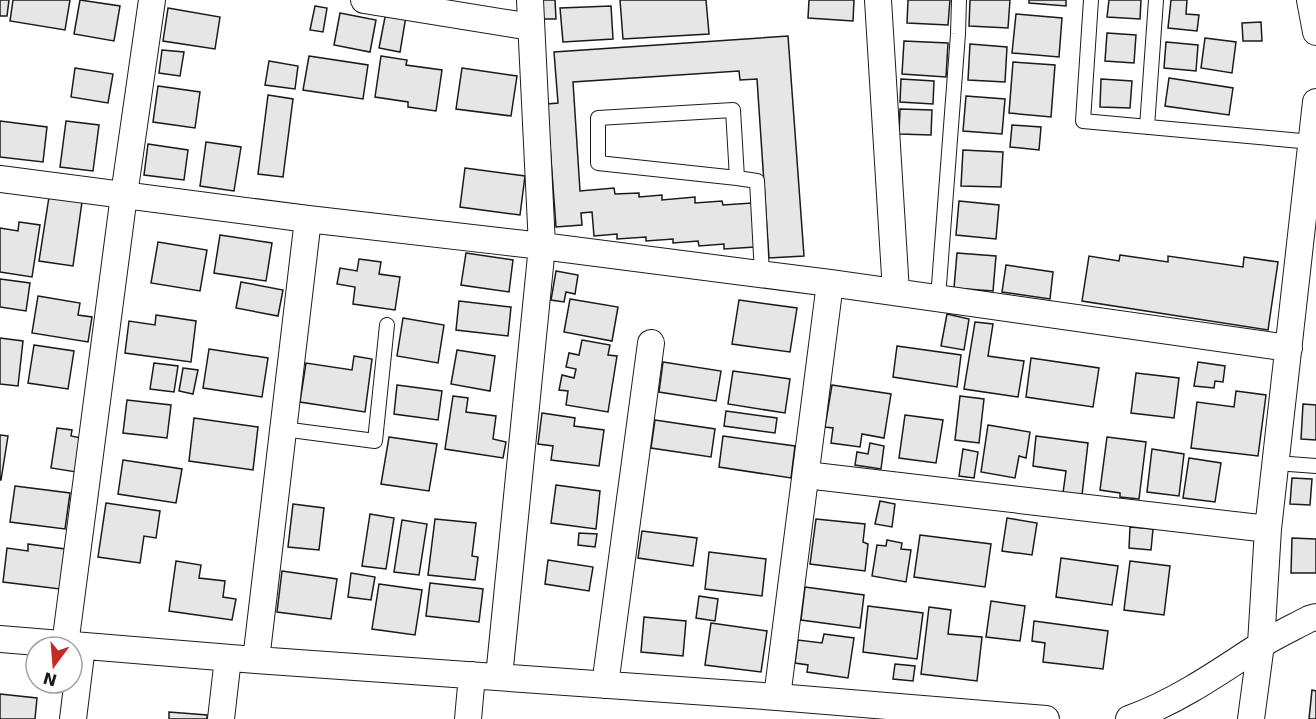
<svg xmlns="http://www.w3.org/2000/svg" width="1316" height="719" viewBox="0 0 1316 719" font-family="'DejaVu Sans',sans-serif">
<rect width="100%" height="100%" fill="#fff"/>
<!-- building -->
<path fill="#e6e6e6" stroke="#1a1a1a" stroke-width="1.5" d="M0 0H9L7 16H0Z
M13 0H70L65 30 10 21Z
M80 0 120 6 114 41 74 34Z
M542 0H555L556 19H543Z
M620 0H706L709 34 623 39Z
M809 0H854L853 21 808 18Z
M908 0H950L948 25 907 23Z
M970 0H1010L1008 28 969 26Z
M1029 0H1066V6L1029 3Z
M1109 0H1141L1140 19 1107 17Z
M1171 0H1187L1186 14 1199 15 1197 31 1168 28Z
M315 6 327 8 323 32 310 30Z
M611 6 613 39 563 42 560 8Z
M168 8 220 17 215 49 163 41Z
M386 12 406 16 400 52 379 48Z
M340 13 376 20 370 52 334 45Z
M1016 14 1062 18 1059 57 1012 53Z
M1261 22 1262 41H1243L1242 23Z
M1107 33 1136 35 1134 63 1105 61Z
M788 36 804 256 769 258 757 79 740 80 739 71 573 82 580 191 614 188 615 194 639 193V197L662 195V200L695 197V203L722 201 723 205 752 203 755 247 724 249V244L699 246 698 241 673 243V239L646 241V237L617 239V234L594 236 592 212 581 213 582 225 556 227 547 104 558 103 554 52Z
M1205 38 1236 42 1232 73 1201 68Z
M904 41 948 43 946 77 902 74Z
M1166 42 1198 45 1196 71 1164 68Z
M970 44 1007 47 1005 82 968 80Z
M162 50 184 52 180 76 159 73Z
M309 56 368 65 363 99 303 90Z
M381 56 407 60 406 65 442 70 436 111 408 107V102L375 97Z
M269 61 298 66 295 89 265 85Z
M1013 62 1055 65 1051 117 1009 113Z
M75 68 113 74 108 103 71 97Z
M462 68 517 76 511 116 456 109Z
M1169 78 1233 88 1229 115 1165 106Z
M901 79 934 81 933 104 900 102Z
M1101 79 1132 81 1130 108 1100 107Z
M158 86 200 92 195 128 153 122Z
M268 95 293 99 283 177 258 174Z
M966 96 1005 99 1002 134 963 131Z
M900 109 932 110 931 135 899 134Z
M0 121 47 127 43 162 0 157Z
M66 121 99 125 93 171 60 167Z
M1012 125 1041 127 1039 150 1010 147Z
M206 142 241 147 234 191 200 186Z
M148 144 188 150 184 180 144 175Z
M963 150 1003 152 1001 187 961 186Z
M465 168 525 176 520 215 460 207Z
M49 197 82 202 73 266 39 261Z
M959 201 999 205 996 239 956 235Z
M19 222 40 225 32 277 0 272V228L18 231Z
M220 235 272 243 266 281 214 273Z
M158 242 207 250 200 291 151 283Z
M466 253 513 260 509 292 461 285Z
M957 253 996 256 993 291 954 288Z
M1120 255 1168 262V256L1243 267 1244 257 1278 262 1268 330 1082 301 1089 256 1119 261Z
M359 259 381 262 379 274 400 277 395 310 353 304 355 287 337 284 340 268 357 271Z
M1006 265 1053 272 1050 299 1002 292Z
M556 271 578 275 575 294 566 292 564 302 551 300Z
M0 279 30 283 26 311 0 307Z
M241 282 283 290 278 316 236 308Z
M38 296 80 303 78 315 92 317 88 342 32 333Z
M570 299 618 307 612 341 564 332Z
M739 300 797 308 790 352 732 344Z
M459 301 511 307 508 336 456 330Z
M947 314 969 319 964 350 941 346Z
M156 315 196 321 191 362 125 353 129 321 155 325Z
M403 318 444 325 438 363 397 356Z
M975 322 993 324 988 356 1024 361 1018 397 964 389Z
M0 338 23 341 18 386 0 384Z
M582 340 610 345 608 355 617 356 608 412 566 405 568 391 559 390 562 375 574 378 576 369 566 367 569 353 579 355Z
M34 345 74 351 68 389 28 383Z
M897 346 961 355 957 387 893 377Z
M209 349 268 358 262 397 203 388Z
M457 350 495 356 490 391 451 384Z
M354 356 372 359 365 412 300 402 306 363 352 370Z
M1031 358 1099 368 1093 407 1026 397Z
M663 362 721 371 716 401 659 392Z
M1198 362 1225 366 1223 382 1215 381 1214 388 1194 386Z
M154 363 178 366 174 392 150 389Z
M183 368 198 370 193 394 179 391Z
M733 371 790 379 785 413 728 404Z
M1136 373 1179 378 1174 418 1131 413Z
M397 385 442 391 438 420 394 414Z
M832 385 891 394 884 438 862 434 860 447 831 443 833 428 825 427Z
M1236 391 1266 395 1258 456 1191 448 1197 402 1234 407Z
M453 396 468 398 466 412 496 416 493 439 506 442 503 458 445 449Z
M960 396 984 399 979 443 955 440Z
M127 400 171 405 167 438 123 433Z
M1303 404 1316 405V440L1301 439Z
M726 411 777 418 775 433 724 426Z
M542 413 575 418 574 426 604 430 599 466 551 460 553 446 538 444Z
M905 415 943 420 936 463 899 458Z
M194 418 258 427 253 470 189 461Z
M655 420 715 429 711 457 651 448Z
M988 425 1030 432 1026 458 1019 456 1015 478 981 472Z
M57 428 72 430 71 436 81 438 76 472 51 468Z
M0 435 8 436 1 480H0Z
M723 436 795 446 791 478 719 467Z
M1036 436 1088 443 1082 495 1063 493 1066 471 1033 466Z
M389 437 437 444 429 491 381 484Z
M1107 437 1146 442 1139 499 1120 497V493L1100 490Z
M870 443 884 446 881 469 855 465 857 452 868 454Z
M963 449 978 452 974 478 959 476Z
M1152 449 1184 454 1179 496 1147 492Z
M1189 458 1221 463 1215 502 1183 498Z
M123 460 182 469 176 503 118 494Z
M1292 478 1312 479 1310 505 1290 504Z
M556 485 600 491 596 529 551 523Z
M15 486 70 493 65 529 10 522Z
M880 501 895 504 892 527 875 524Z
M106 503 160 511 156 538 144 536 140 563 98 557Z
M293 504 324 508 319 550 288 547Z
M370 514 394 518 386 569 362 566Z
M1007 518 1037 523 1032 555 1002 551Z
M435 519 476 523 472 556 478 557 475 580 428 575Z
M816 519 865 524 863 542 868 544 865 571 810 564Z
M402 520 427 524 419 575 394 572Z
M1130 527 1153 529 1151 550 1129 548Z
M642 531 697 538 693 566 638 558Z
M579 533 597 534 595 547 578 545Z
M920 535 991 544 985 587 914 577Z
M1292 538 1316 539V573H1291Z
M887 540 902 543 901 549 911 550 906 582 872 576 877 545 886 546Z
M28 544 65 549 60 589 3 582 7 548 28 551Z
M709 552 766 559 762 596 705 589Z
M1061 558 1118 566 1112 605 1056 597Z
M548 560 593 567 589 591 545 584Z
M176 561 201 565 199 578 225 581 223 597 236 599 232 620 169 611Z
M1130 561 1170 566 1164 615 1124 610Z
M282 571 337 579 331 619 277 612Z
M351 573 375 577 371 600 348 597Z
M430 583 483 589 479 622 426 616Z
M379 584 422 590 415 635 372 629Z
M805 587 864 595 860 628 801 620Z
M699 596 718 599 715 621 696 618Z
M991 601 1025 606 1020 641 986 637Z
M868 606 923 613 917 659 863 652Z
M929 607 951 610 948 634 982 637 977 681 921 674Z
M644 617 686 621 683 656 641 652Z
M1034 621 1108 631 1103 669 1043 662 1045 643 1032 641Z
M711 623 767 631 761 672 705 665Z
M824 634 854 638 848 678 807 672 808 665 795 663 798 640 822 643Z
M895 664 915 666 913 681 893 679Z
M1312 690 1316 691V719H1309Z
M0 694 37 698 35 719H0Z
M169 712 207 715V719H169Z"/>
<g fill="none" stroke-linecap="round" stroke-linejoin="round">
<defs>
<path id="lane" d="M1091 0 1083 121 1312 142
M733 110 737 178 598 163V118Z
M1147 127 1156 0
M737 178 757 181 762 274
M938 298 958 34 959 0
M283 429 375 441 387 325
M1276 463 1316 466"/>
<path id="street" d="M364 0 531 27
M878 0 896 292
M1310 0 1316 32
M0 179 308 219 542 246 830 283 1289 348
M806 475 1268 529
M0 639 256 660 777 697 1046 719
M65 645 124 195 152 0
M256 660 308 219
M499 677 542 246 530 0
M605 685 651 343
M777 697 830 283
M73 719 82 646
M221 719 228 658
M468 719 472 675
M1129 719C1176 702 1218 673 1259 646 1275 636 1292 628 1309 619L1316 617
M1251 719 1261 644 1268 529 1316 102"/>
</defs>
<!-- lane casing -->
<use href="#lane" stroke="#1a1a1a" stroke-width="16"/>
<!-- street casing -->
<use href="#street" stroke="#1a1a1a" stroke-width="28"/>
<!-- lane -->
<use href="#lane" stroke="#fff" stroke-width="14"/>
<!-- street -->
<use href="#street" stroke="#fff" stroke-width="26"/>
</g>
<!-- north arrow -->
<g transform="translate(54 665) rotate(196)"><circle r="28" fill="#ffffff" stroke="#a3a3a3" stroke-width="1.5"/>
<path d="M0-4.5L10 22L0 15L-10 22Z" fill="#c62828"/>
<text y="-9" font-size="16" font-weight="bold" text-anchor="middle" fill="#1a1a1a">N</text>
</g>
</svg>
